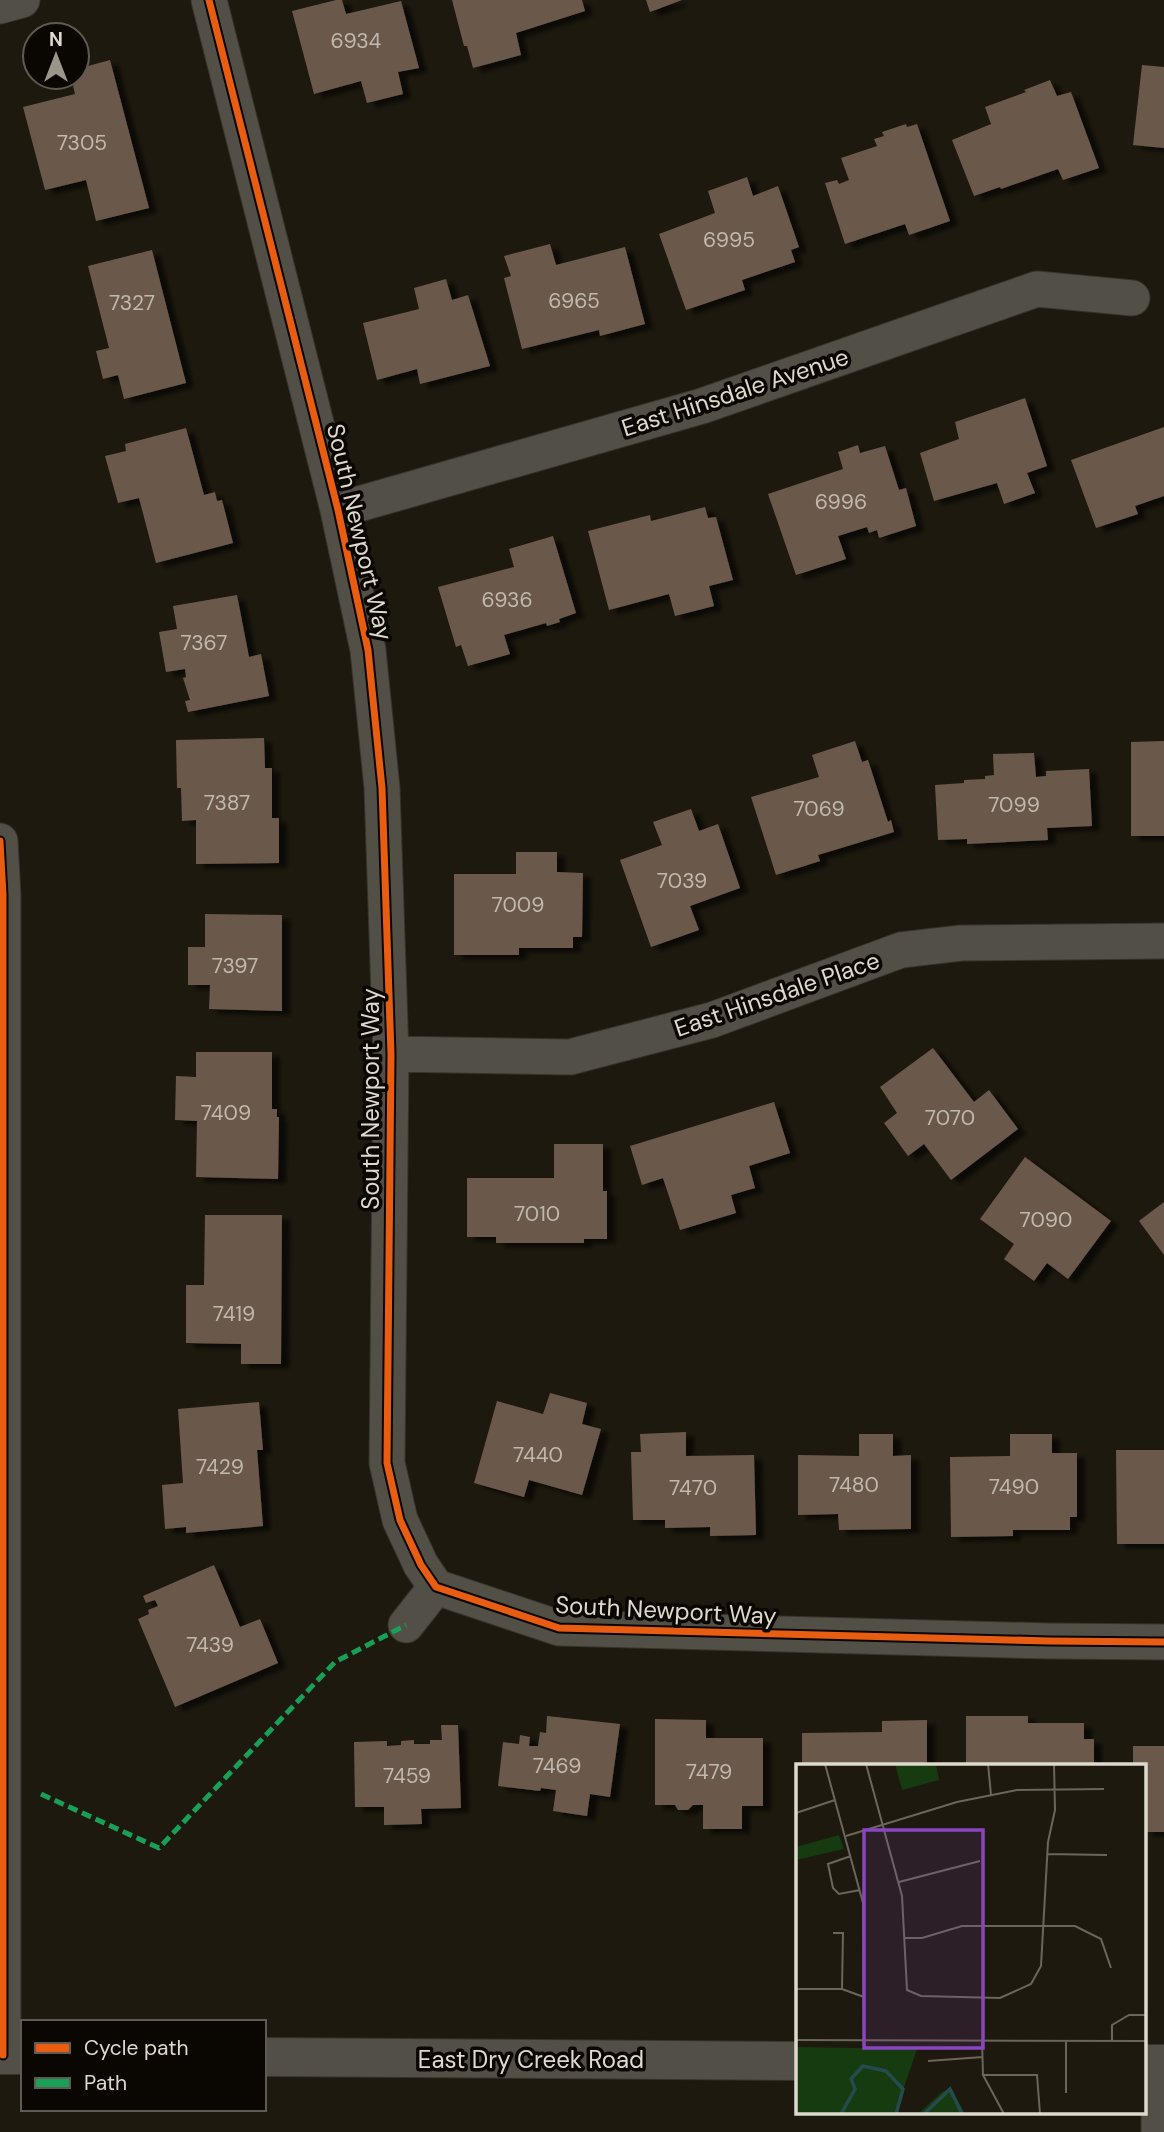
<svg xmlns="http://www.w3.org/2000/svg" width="1164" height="2132" viewBox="0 0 1164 2132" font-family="'DM Sans',sans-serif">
<defs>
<filter id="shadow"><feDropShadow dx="8" dy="4.5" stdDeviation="2" flood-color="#0009"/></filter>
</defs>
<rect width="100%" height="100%" fill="#1d190e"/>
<!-- building -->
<path fill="#6b594c" filter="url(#shadow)" d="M336 0H342L346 14 401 1 419 68 398 72 403 94 367 103 361 81 314 94 292 11Z
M452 0H582L585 11 516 33 521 55 473 68 467 46H464Z
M646 0H682L650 12Z
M110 60 149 208 96 221 86 180 45 190 23 107 75 94 71 77H77V69Z
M1142 65 1164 67V148L1133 145Z
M1050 80 1057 96 1071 92 1099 168 1063 180 1058 169 1001 189 1000 187 974 196 952 140 991 124 985 107 1026 92 1024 90Z
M906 124 907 127 917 124 950 221 909 235 905 224 845 244 825 183 837 180 839 184 849 180 841 158 877 146 874 139 884 136 882 132Z
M747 177 753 196 778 186 799 247 791 250 795 262 742 280 745 290 686 310 659 234 715 213 708 191Z
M550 244 556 265 625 247 645 324 600 336 599 330 522 349 504 278 511 276 504 256Z
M152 250 186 383 124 399 118 375 103 379 96 351 109 348 88 266Z
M446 279 452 300 468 295 490 366 420 384 417 369 377 380 363 323 419 309 414 288Z
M1025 398 1047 466 1027 473 1035 493 1004 504 997 483 934 501 920 453 959 439 955 422Z
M1164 427V496L1135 506 1138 514 1096 528 1071 460Z
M186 428 204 495 215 492 217 501 222 500 233 543 156 563 139 498 118 503 105 456 126 451 125 444Z
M858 445 860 453 885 446 899 490 906 488 916 526 879 538 877 530 869 533 867 527 838 536 846 559 796 575 768 494 843 469 838 452Z
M705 507 708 518 716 517 733 580 709 586 714 606 675 616 669 594 609 610 588 531 650 515 651 521Z
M553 536 576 613 559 619 560 622 547 626 546 623 504 635 510 654 468 666 461 645 456 647 438 587 514 567 509 549Z
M237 595 249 657 261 654 269 696 188 712 185 701 190 700 183 678 186 677 185 669 166 672 159 632 177 629 173 606Z
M264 738 265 768H272V818H279V863L196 864V820L182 821 181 788H177L176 740Z
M855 741 862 762 868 760 888 822 891 820 894 832 818 855 820 861 776 875 751 797 819 777 812 755Z
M1164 741V836H1131V742Z
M1034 753 1036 777 1046 776V771L1089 769 1092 826 1047 828 1048 840 967 844V839L938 840 935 785 964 783V780L985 779V776L994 775 993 754Z
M691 809 699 831 718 824 740 888 690 906 699 930 651 947 620 860 662 845 653 822Z
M516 852H557V872L583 873 582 937H573V948H519V955H454V874H516Z
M205 914 282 915V1011L209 1009 210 985H188V947H205Z
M933 1048 974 1102 989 1090 1018 1129 951 1180 924 1144 908 1156 884 1123 897 1113 880 1087Z
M196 1052H272V1109H277V1117H279L278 1179 196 1177 197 1121 175 1120 176 1076 196 1077Z
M774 1102 790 1153 749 1166 755 1188 731 1195 736 1213 680 1230 663 1178 642 1185 630 1146Z
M554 1144H603V1191H607V1239H584V1243H496V1237H467V1178H554Z
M1025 1157 1111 1221 1068 1279 1047 1263 1034 1281 1004 1259 1014 1244 980 1219Z
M1164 1202V1255L1139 1221Z
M205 1215H282L281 1364H241V1344L186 1343V1285H204Z
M550 1393 587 1403 582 1424 601 1429 582 1495 529 1480 524 1497 474 1483 497 1401 543 1414Z
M259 1402 263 1450H257L263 1526 186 1533V1527L165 1529 162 1485 183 1483 178 1409Z
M686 1432V1456L754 1455 756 1535 710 1536V1527L665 1528V1520H633L631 1452H641L640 1434Z
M859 1434H893V1456L911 1455V1529L839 1530 838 1514 798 1515V1455L859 1456Z
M1010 1434H1052V1453H1077V1517H1070V1530H1013V1536L951 1537 950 1457 1010 1456Z
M1116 1450H1164V1544H1117Z
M214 1565 240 1627 260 1619 278 1663 175 1707 138 1619 149 1614 148 1610 158 1606 155 1600 146 1603 143 1596Z
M547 1716 620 1724 610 1797 590 1794 587 1816 553 1811 556 1790 541 1788 540 1791 498 1786 503 1742 519 1744 520 1735 530 1737 529 1746H538L540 1732 546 1733Z
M966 1716H1028V1723H1084V1739H1094V1766H966Z
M655 1719 706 1720V1738H763V1806H742V1829H703V1805H693L688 1810H678L675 1805H655Z
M927 1720V1766H802V1733L882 1732V1721Z
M441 1725H458L461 1808 421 1809 422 1824 384 1825V1807H355L354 1742 387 1741V1746L401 1745V1741L414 1740V1744H430V1740H442Z
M1133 1746H1164V1832H1145V1766H1133Z"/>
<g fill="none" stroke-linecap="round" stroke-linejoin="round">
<defs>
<path id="street" d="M209 0 338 510 368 650 382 788 391 1054 387 1463 400 1520 421 1565 436 1587 559 1628 1049 1641 1164 1642
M0 6 22 0
M338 510 702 406 1037 289 1132 298
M0 841 3 895V2055
M391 1054 570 1057 712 1020 901 950 961 943 1164 941
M406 1625 436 1587
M1159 2064V2132"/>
<path id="secondary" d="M0 2055H23
M264 2057 798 2061
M1145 2064H1164"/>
</defs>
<!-- street casing -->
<use href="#street" stroke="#36332b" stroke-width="37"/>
<!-- secondary casing -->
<use href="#secondary" stroke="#36332b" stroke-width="40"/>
<!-- street -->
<use href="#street" stroke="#524f47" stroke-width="35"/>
<!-- secondary -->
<use href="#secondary" stroke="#524f47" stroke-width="38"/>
<!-- quiet -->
<path stroke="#1a9f57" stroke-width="5" stroke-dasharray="10 5" stroke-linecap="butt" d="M41 1794 159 1848 335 1662 406 1625"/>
<defs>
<path id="cycleway" d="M209 0 338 510 368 650 382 788 391 1054 387 1463 400 1520 421 1565 436 1587 559 1628 1049 1641 1164 1642
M0 841 3 895V2055"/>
</defs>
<!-- cycleway casing -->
<use href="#cycleway" stroke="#0a0702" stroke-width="11"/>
<!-- cycleway -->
<use href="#cycleway" stroke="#e95d12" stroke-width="7"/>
</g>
<g text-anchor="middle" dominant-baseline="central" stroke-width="7" stroke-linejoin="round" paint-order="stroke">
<!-- number labels -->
<g font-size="21" fill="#c1b9ad">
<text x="356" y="41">6934</text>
<text x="82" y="143">7305</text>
<text x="729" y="240">6995</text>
<text x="574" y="301">6965</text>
<text x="132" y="303">7327</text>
<text x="841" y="502">6996</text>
<text x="507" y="600">6936</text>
<text x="204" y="643">7367</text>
<text x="227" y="803">7387</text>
<text x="1014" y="805">7099</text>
<text x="819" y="809">7069</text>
<text x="682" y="881">7039</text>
<text x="518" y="905">7009</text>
<text x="235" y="966">7397</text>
<text x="226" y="1113">7409</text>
<text x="950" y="1118">7070</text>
<text x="537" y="1214">7010</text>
<text x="1046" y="1220">7090</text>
<text x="234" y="1314">7419</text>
<text x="538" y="1455">7440</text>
<text x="220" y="1467">7429</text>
<text x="854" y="1485">7480</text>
<text x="1014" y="1487">7490</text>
<text x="693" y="1488">7470</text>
<text x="210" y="1645">7439</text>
<text x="557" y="1766">7469</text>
<text x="709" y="1772">7479</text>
<text x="407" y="1776">7459</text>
</g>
<!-- street labels -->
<g font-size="24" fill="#ded9cd" stroke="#0a0702">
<text transform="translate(735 392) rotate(-18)">East Hinsdale Avenue</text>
<text transform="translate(360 532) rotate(77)">South Newport Way</text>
<text transform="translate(777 994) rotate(-19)">East Hinsdale Place</text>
<text transform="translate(370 1099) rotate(-90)">South Newport Way</text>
<text transform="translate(666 1610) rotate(3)">South Newport Way</text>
<text x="531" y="2059">East Dry Creek Road</text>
</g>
</g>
<!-- overview -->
<g transform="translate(796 1764)">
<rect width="350" height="350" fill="#1d190e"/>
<path d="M99 0H140L143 16 106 26ZM43 71 48 85 0 96V83ZM0 283 121 285 101 344 103 350H0ZM155 324 169 350H122L146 328Z" fill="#163b10"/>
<path fill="none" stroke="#244b4e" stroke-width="3.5" d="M45 350 59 325 55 315 67 302 90 307 107 325 100 350M128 350 154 325 166 350"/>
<path fill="none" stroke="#6a665a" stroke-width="2" d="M29 0 67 139 68 276M70 0 106 132 111 226 125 232 204 234 235 220 245 202 252 78 259 46 258 0M192 0 195 31M0 49 39 36M50 72 161 38 221 26 308 25M252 90 311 91M55 92 32 100 37 124 43 130 64 126M103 118 184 97M37 169H47L46 225M108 174H126L166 162H279L305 175 315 204M0 225H46L68 233M0 276 350 277M186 277 187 311M270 277V329M316 277V261L333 251H350M132 297 187 293M208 350 187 311H241L244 350"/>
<path fill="#8a46c1" fill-opacity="0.15" stroke="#8a46c1" stroke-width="3.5" d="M68 66H187V284H68Z"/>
<rect width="350" height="350" fill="none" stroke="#ded9cd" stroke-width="3.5"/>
</g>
<!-- legend -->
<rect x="21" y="2020" width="245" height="91" fill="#0a0702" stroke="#5f5b53" stroke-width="2"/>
<rect x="35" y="2043" width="35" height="10" fill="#e95d12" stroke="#5f5b53" stroke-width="2"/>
<text x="84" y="2055" font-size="21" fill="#ded9cd">Cycle path</text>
<rect x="35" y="2078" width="35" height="10" fill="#1a9f57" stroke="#5f5b53" stroke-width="2"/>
<text x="84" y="2090" font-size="21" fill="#ded9cd">Path</text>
<!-- north arrow -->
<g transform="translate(56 56)"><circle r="33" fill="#0a0702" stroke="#5f5b53" stroke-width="2"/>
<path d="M0-5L12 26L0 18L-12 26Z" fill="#9a968a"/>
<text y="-10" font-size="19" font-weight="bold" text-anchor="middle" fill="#ded9cd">N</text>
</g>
</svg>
